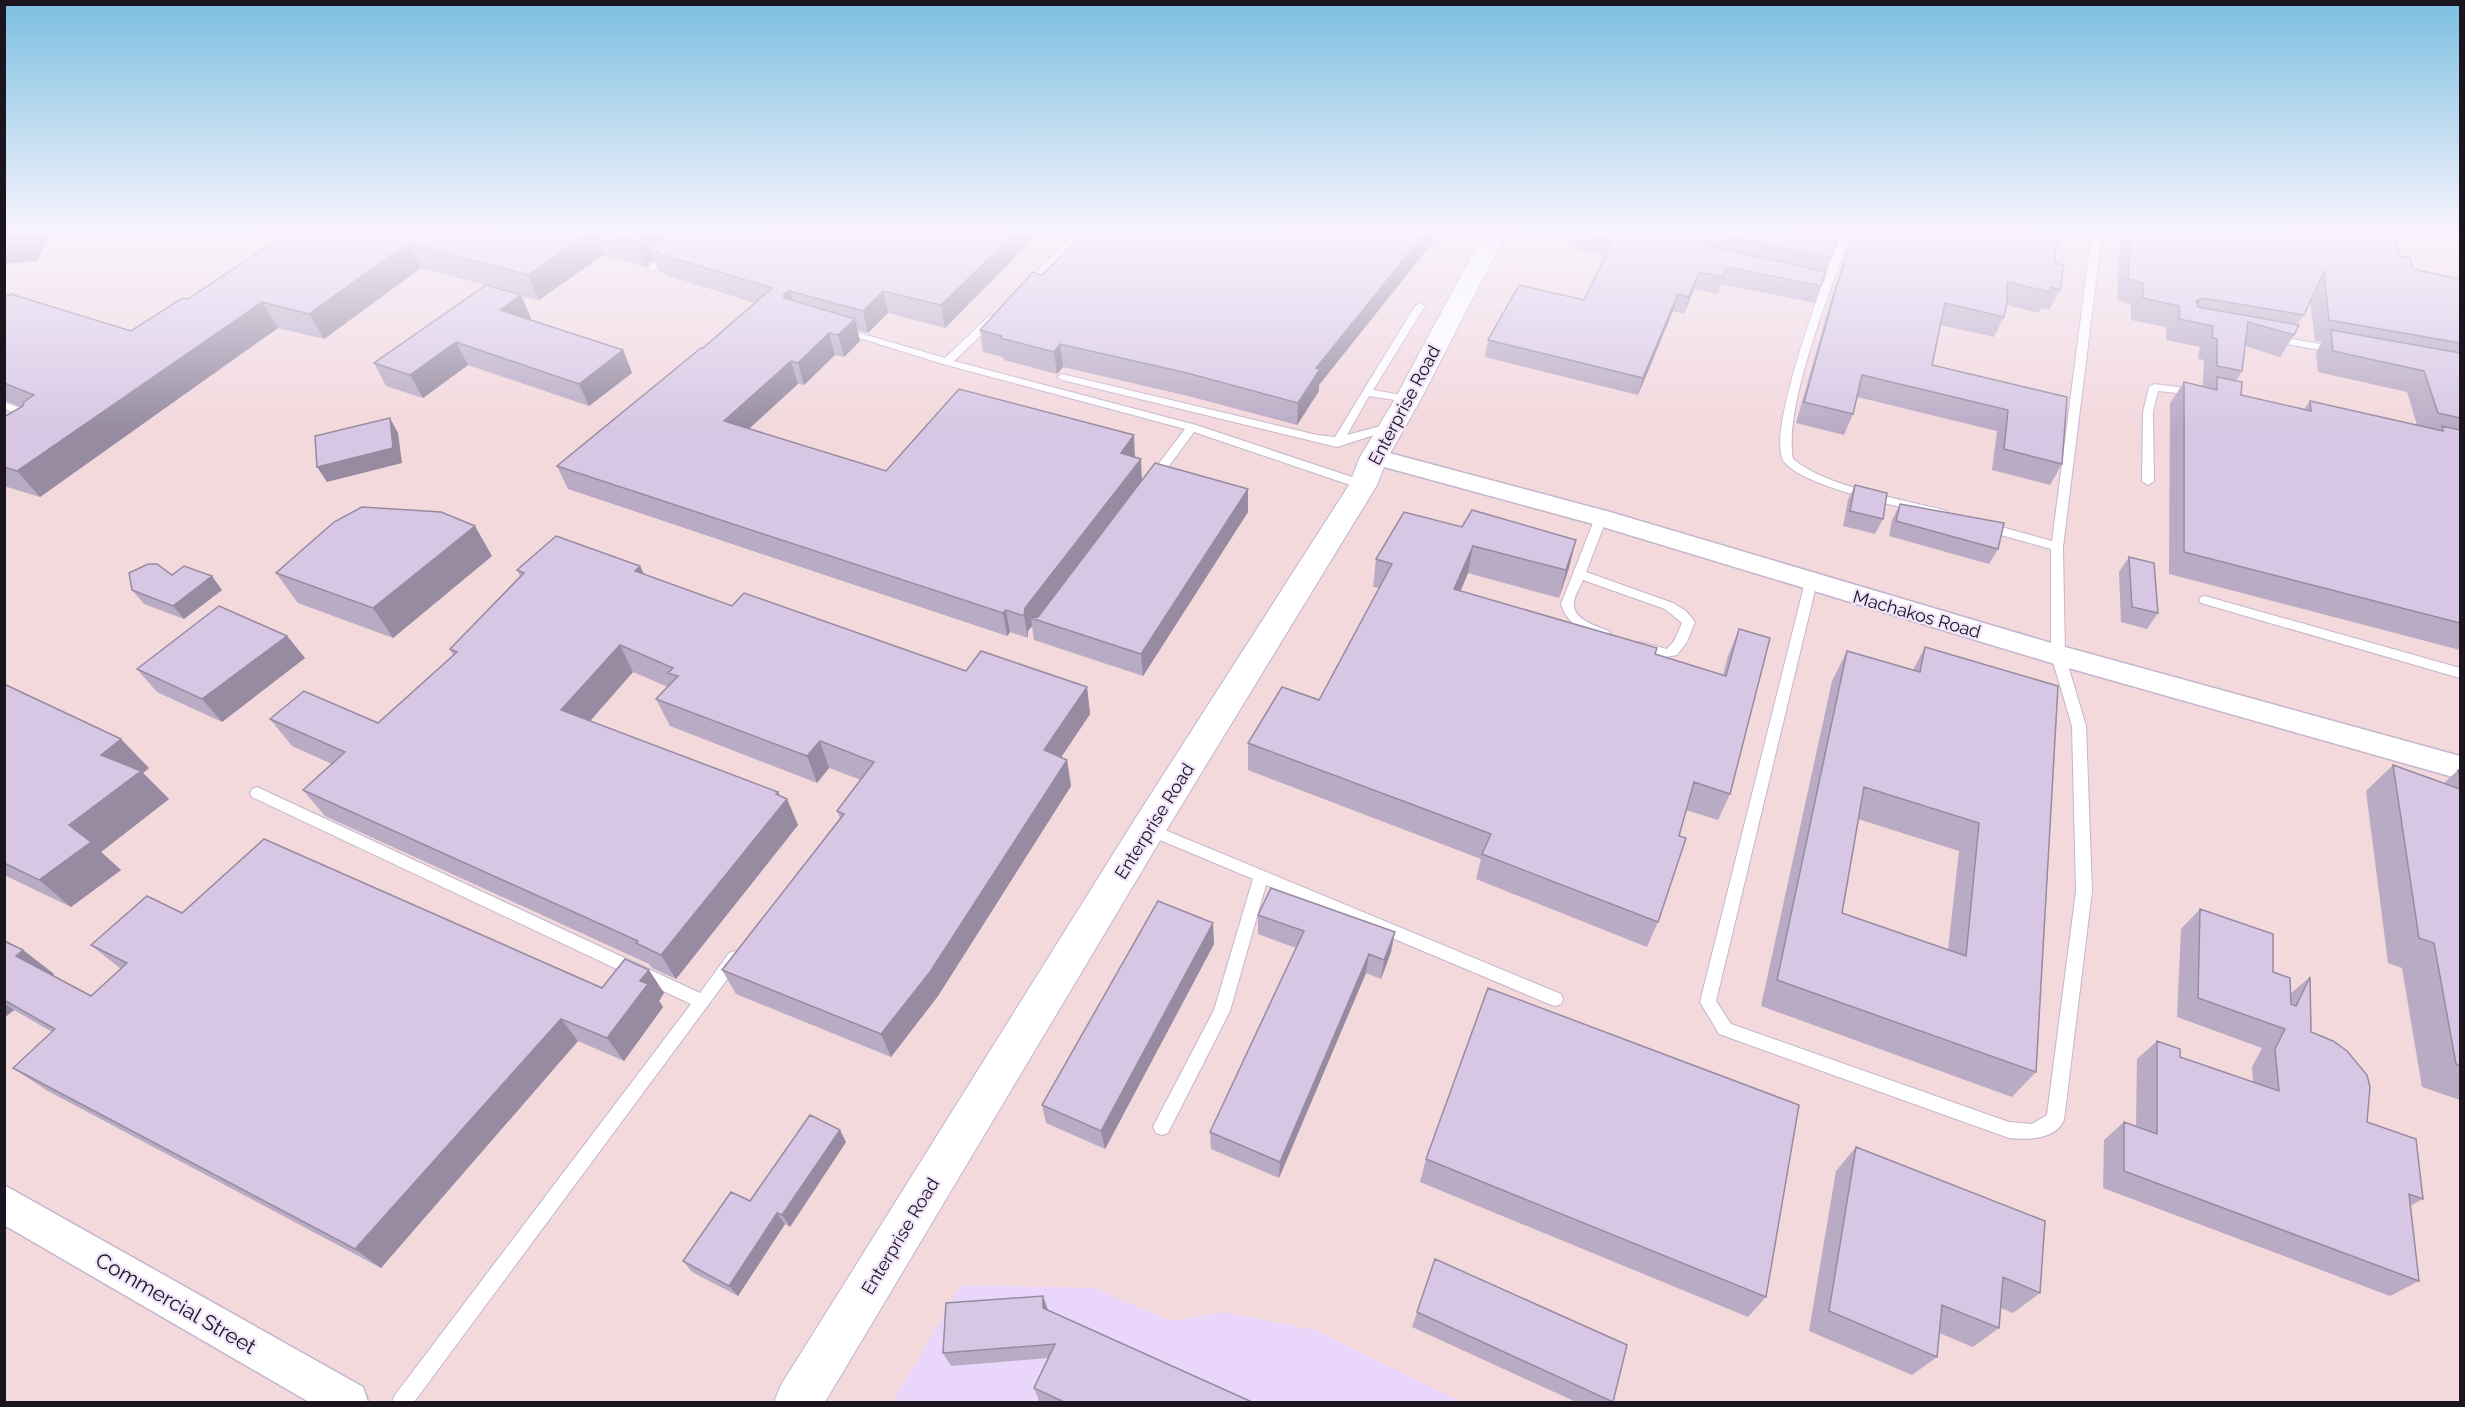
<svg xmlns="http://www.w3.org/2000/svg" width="2465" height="1407" viewBox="0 0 2465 1407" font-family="Raleway,sans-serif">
<rect width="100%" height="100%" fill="#f0e4fb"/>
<!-- industrial -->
<path fill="#f3d8dc" d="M5 232H2460V1402H5Z"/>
<!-- built -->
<path fill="#e9d6fa" d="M961 1285 1094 1288 1172 1321 1223 1312 1315 1330 1462 1402H893Z"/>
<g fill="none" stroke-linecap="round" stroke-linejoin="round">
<defs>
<path id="service" d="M1078 232H1089L1030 288H1024V284Z
M1841 232H1851C1832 287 1783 405 1793 459 1828 488 1903 499 1947 511L1949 514 1947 517 1943 518C1907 508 1807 488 1785 463 1762 438 1829 267 1841 232Z
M2092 232H2102L2063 547 2065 655 2086 726 2092 891 2064 1120C2055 1140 2027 1140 2009 1138L1719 1034 1700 1002 1805 582 1811 578 1817 582 1716 1001 1731 1024 2009 1122 2032 1124 2047 1115 2076 891 2072 726 2051 655V549L1983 530 1981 527 1987 523 2052 541Z
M669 252 674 255 672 257 655 270H649V266Z
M1420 303 1425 306 1373 390 1408 396 1413 399 1408 402 1369 396 1347 435 1392 423 1398 426 1396 428 1337 447 1062 380 1057 377 1062 374 1317 435 1335 437 1415 306Z
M993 315 998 318 997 320 954 361 1196 425 1367 482 1369 485 1363 489 1359 488 1194 432 1158 481H1150L1148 478 1150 475 1185 429 943 364 837 331 838 329H846L945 358 989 316Z
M2274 336 2337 347 2342 350 2337 353 2270 341 2269 339Z
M2154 384 2195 389 2200 392 2195 395 2158 391 2153 412 2154 481 2148 485 2142 481 2143 412 2149 387Z
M4 402 37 414 39 416 33 419 4 409Z
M1601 514 1607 518 1586 572 1673 603 1686 611 1695 622 1687 642 1677 655 1660 658 1634 650 1632 647 1639 642 1667 649 1674 641 1682 623 1665 609 1583 580C1580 587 1575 595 1574 602 1571 619 1597 626 1609 631L1610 634 1609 637C1590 643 1565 621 1561 604L1595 518Z
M2205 596 2460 668V678L2201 603 2199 600 2201 597Z
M257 787 700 993 729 953 735 951 741 953 743 958 414 1402H392L395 1395 691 1004 252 797 250 793 252 789Z
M1148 823 1561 994 1563 999 1561 1004 1555 1006 1549 1004 1266 885 1230 1011 1168 1133 1162 1135 1156 1133 1153 1127 1156 1121 1214 1010 1253 879 1143 833 1141 829 1143 825Z"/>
<path id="minor" d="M1374 449 1610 512 2058 645 2460 756V779L2058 665 1593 524 1366 462 1362 457 1366 452Z
M4 1185 363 1387 368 1402H309L4 1225Z"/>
<path id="secondary" d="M1484 232H1507L1421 399 1388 457 1377 485 1161 839 825 1402H774L781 1385 1135 819 1349 485 1360 457 1395 399Z"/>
</defs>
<!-- service casing -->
<use href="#service" stroke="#c4b5d0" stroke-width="2"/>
<!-- minor casing -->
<use href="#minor" stroke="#c4b5d0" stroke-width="3"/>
<!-- secondary casing -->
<use href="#secondary" stroke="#c4b5d0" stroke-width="2"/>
<!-- service -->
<use href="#service" fill="#fff" fill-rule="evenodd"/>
<!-- minor -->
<use href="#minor" fill="#fff" fill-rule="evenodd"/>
<!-- secondary -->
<use href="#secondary" fill="#fff" fill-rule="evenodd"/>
</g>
<!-- wall -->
<path fill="#b9abc4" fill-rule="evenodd" d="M289 232H671V233L673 232H1040L945 328 888 313 868 333 857 330 860 341 844 357 835 355 804 385 798 384 749 429 886 471 1135 457 1142 480 1248 512 1143 676 1034 640 1032 626 1028 631V638L1010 632 1007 636 568 489 557 466 703 348 755 303 663 274 662 272 658 271 654 260 648 264 647 268 603 255 539 300 521 296 531 318 529 320 623 350 632 373 589 406 468 365 423 398 386 386 374 363 485 285 421 268 324 339 278 328 40 497 4 486V417L21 407 4 400V297L131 331 188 299Z
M1085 232H1441L1319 385V391L1297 425 1188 396 1063 367 1057 374 1004 360 1003 357 983 352 980 330 1042 275Z
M1571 232H1839L1815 303 1721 284 1718 294 1694 289 1684 314 1673 311 1638 395 1485 357 1488 340 1584 300 1606 256 1568 247Z
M1853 232H2059L2054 263 2060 290 2049 310 2041 308 2039 313 2006 305 2004 317 1994 337 1940 325 1932 365 2067 397 2062 464 2050 485 1992 470 1997 431 1857 397 1853 414 1844 435 1796 423 1829 306Z
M2120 232H2393L2399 256 2413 269 2460 279V650L2169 574 2170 403 2184 382 2203 386 2204 360 2198 359 2200 347 2166 340V327L2131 320V304L2117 300ZM2310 301 2315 341 2322 342 2316 352 2318 372 2407 392 2417 425 2310 401 2304 409 2241 395 2236 381 2242 371 2245 346 2280 357 2294 335 2297 324 2304 315Z
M1855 485 1883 519 1875 534 1843 526 1848 500Z
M1900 504 1998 549 1989 564 1889 536 1892 520Z
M1462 527 1569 568 1559 598 1468 573 1461 591 1655 654 1723 675 1728 656 1739 629 1730 794 1718 820 1686 810 1679 836 1658 922 1647 947 1476 879 1481 859 1248 770V743L1319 700 1379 588 1373 587 1376 559Z
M492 556 393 638 298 603 276 573Z
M2129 557 2158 613 2147 629 2121 622 2119 572Z
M640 566 644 574 732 606 966 671 1087 687 1090 714 1061 757 1067 760 1071 786 938 996 891 1057 736 994 722 970 840 818 837 811 861 780 829 768 817 783 670 726 656 699 668 687 633 672 590 721 778 792 779 795 787 799 798 825 676 979 652 968 649 964 325 816 303 790 332 764 292 746 270 719 378 723 453 655 450 649 520 576 517 570Z
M132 590H222L184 619 144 604Z
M287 636 305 658 222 722 157 692 137 669Z
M1925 647 2058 686 2036 1072 2012 1097 1761 1006 1832 681 1847 651 1913 670ZM1858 819 1959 851 1948 950 1842 913Z
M4 684 149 768 143 773 169 799 101 852 121 870 71 907 4 875Z
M2393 765 2444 783 2458 770 2460 771V1100L2422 1087 2402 968 2388 963 2366 791Z
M2200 909 2273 972 2290 994 2310 977 2311 1032 2367 1122 2423 1199 2410 1206 2419 1281 2390 1296 2103 1188 2104 1140 2124 1122 2136 1127 2137 1059 2157 1041 2180 1057 2253 1082 2252 1067 2262 1048 2177 1017 2181 929Z
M182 913 602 988 649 970 664 993 659 1001 663 1007 624 1061 578 1041 381 1268 46 1090 13 1068 52 1032 14 1010 4 1018V939L12 944 23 950 54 974 52 976 91 996 121 969 91 945Z
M1258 915 1391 952 1381 979 1366 973 1279 1178 1211 1149 1210 1132 1296 948 1258 934Z
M1214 944 1105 1149 1046 1123 1042 1105Z
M846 1142 790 1227 785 1224 738 1296 692 1272 683 1261 750 1201Z
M1856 1147 2040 1293 2013 1313 2001 1308 1999 1328 1973 1347 1939 1333 1937 1357 1912 1375 1809 1331 1836 1171Z
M1426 1159 1766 1297 1748 1317 1420 1182Z
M1435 1259 1613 1402H1576L1412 1327Z
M1048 1310 1252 1402H1043L1039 1401 1034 1388 1048 1358 951 1366 943 1353Z"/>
<!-- shaded-wall -->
<path fill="#968ba0" d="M19 232H80L48 238 37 261 4 264V236Z
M590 232H594L603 255 539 300 528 275Z
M648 232H671L675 244 658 251 650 249 654 260 648 264 647 268 638 242 639 239Z
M1016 232H1040L945 328 941 305Z
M1426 232H1441L1319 385V391L1297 425 1298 403 1316 368Z
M408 243 421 268 324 339 309 314Z
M1699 272 1694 289 1684 314 1689 297Z
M790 291 797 313 784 298V294Z
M883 291 888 313 868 333 863 311Z
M1678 294 1673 311 1638 395 1643 378Z
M521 295 531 318 511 333 500 310Z
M2202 298 2189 319 2196 301Z
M262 302 278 328 40 497 17 471Z
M855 319 860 341 844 357 838 335Z
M829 333 835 355 804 385 798 363Z
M456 342 468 365 423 398 410 375Z
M1060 344 1063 367 1057 374 1054 352Z
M623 350 632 373 589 406 579 384Z
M791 361 798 384 732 444 724 421Z
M390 418 398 433 402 463 327 482 317 467Z
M1134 435 1135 458 1121 453Z
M1141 459 1142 481 1037 620 1031 618 1032 626 1028 631V638L1024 616 1025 608Z
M1248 489V512L1143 676 1141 654Z
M475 526 492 556 393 638 373 608Z
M1576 540 1569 568 1559 598 1566 570Z
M1473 546 1468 573 1449 616 1454 589Z
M640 566 653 594 635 571Z
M212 576 222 590 184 619 173 606Z
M1006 610 1010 632 1007 636 1003 613Z
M287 636 305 658 222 722 202 699Z
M620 645 633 672 576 737 561 710Z
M1087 687 1090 714 1048 777 1044 750Z
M121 739 149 768 143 773 169 799 101 852 121 870 71 907 39 880 69 825 101 755Z
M820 741 829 768 817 783 807 756Z
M1067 760 1071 786 938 996 891 1057 881 1034Z
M778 792 783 804 787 799 798 825 676 979 661 955Z
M1213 923 1214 944 1105 1149 1101 1131Z
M1395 932 1391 952 1381 979 1384 960Z
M23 950 54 974 47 980 16 956Z
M1369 954 1366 973 1279 1178 1280 1162Z
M649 970 664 993 659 1001 663 1007 624 1061 607 1038 640 981Z
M4 1003 14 1010 4 1018Z
M561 1019 578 1041 381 1268 355 1249Z
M840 1130 846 1142 790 1227 782 1215Z
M777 1213 785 1224 738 1296 729 1286Z
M1043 1296 1048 1310 1043 1308Z"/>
<!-- building -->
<path fill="#d7c7e4" stroke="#968ba0" stroke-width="1.5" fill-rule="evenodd" d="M4 232H19L18 235 4 236Z
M289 232H590L528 275 408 243 309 314 262 302 17 471 4 467V417L23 406 24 402 34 395 4 383V297L11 294 131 331 182 298 188 299Z
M602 232H648L639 239 638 242Z
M673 232H1016L941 305 883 291 863 311 790 291 784 294V298L855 319 838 335 829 333 798 363 791 361 724 421 886 471 959 389 1134 435 1121 453 1141 459 1025 608 1024 616 1006 610 1003 613 557 466 701 348H703L772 288 656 253 658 251 650 249Z
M1085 232H1426L1316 368 1320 369 1298 403 1187 373 1060 344 1054 352 1000 338 1002 336 980 330 1033 272 1042 275Z
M1579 232H1646L1826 272 1821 286 1727 267 1723 277 1699 272 1689 297 1678 294 1643 378 1488 340 1519 285 1584 300 1613 240Z
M1709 232H1839L1831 258Z
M1854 232H2059L2054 263 2064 265 2060 290 2051 287 2050 292 2007 282V303L2004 317 1945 303 1932 365 2067 397 2062 464 2004 449 2008 410 1862 375 1853 414 1804 402 1837 285Z
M2131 232H2393L2399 256 2410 258 2413 269 2460 279V343L2329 320 2324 272 2304 315 2202 298 2196 301 2198 307 2299 325 2294 335 2248 322 2242 371 2217 366V339L2212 337 2213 326 2179 319V306L2143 298V283L2128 279Z
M486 285 521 295 500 310 623 350 579 384 456 342 410 375 374 363Z
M2331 330 2460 353V418L2438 413 2424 371 2333 351Z
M2217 377 2242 382 2241 395 2311 411 2310 401 2443 431 2442 426 2460 430V623L2184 552V382L2217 390Z
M390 418 393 448 317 467 315 436Z
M1155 463 1248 489 1141 654 1031 618 1038 617Z
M1855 485 1887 493 1883 519 1850 511Z
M1900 504 2004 523 1998 549 1896 521Z
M362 507 441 512 475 526 373 608 276 573 334 522Z
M1472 510 1576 540 1566 570 1473 546 1454 589 1657 648 1655 654 1726 676 1739 629 1770 638 1730 794 1694 782 1679 836 1686 838 1658 922 1482 854 1491 834 1248 743 1282 687 1319 700 1392 564 1376 559 1404 512 1462 527Z
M556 536 640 566 635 571 732 606 744 593 966 671 981 651 1087 687 1044 750 1067 760 930 972 881 1034 722 970 844 814 837 811 874 762 820 741 807 756 656 699 678 676 668 673 673 668 620 645 561 710 778 792 776 794 787 799 661 955 636 943 638 941 303 790 345 752 270 719 304 691 378 723 457 652 450 649 524 573 517 570Z
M2129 557 2154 563 2158 613 2132 607Z
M148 564H157L172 575 184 566 212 576 173 606 132 590 129 573Z
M219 606 287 636 202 699 137 669Z
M1925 647 2058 686 2036 1072 1777 980 1847 651 1920 672ZM1864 787 1979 823 1966 956 1842 913Z
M4 684 121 739 101 755 141 771 69 825 91 842 39 880 4 863Z
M2393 765 2460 789V1066L2456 1064 2434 943 2419 938Z
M2458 770 2460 771V780Z
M264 839 602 988 625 959 649 970 640 981 648 984 607 1038 561 1019 355 1249 13 1068 55 1029 4 1000V941L23 950 16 956 91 996 127 963 91 945 147 896 182 913Z
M1271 888 1395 932 1384 960 1369 954 1280 1162 1210 1132 1304 931 1258 915Z
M1158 901 1213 923 1101 1131 1042 1105Z
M2200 909 2273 934V972L2290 978 2291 1004 2296 1006 2310 977 2311 1032 2333 1041 2347 1051 2367 1075 2370 1087 2367 1122 2416 1139 2423 1199 2409 1194 2419 1281 2124 1171V1122L2157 1134V1041L2180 1049V1057L2279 1091 2275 1049 2285 1029 2198 998Z
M1488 988 1799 1105 1766 1297 1426 1159Z
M810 1115 840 1130 782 1215 777 1213 729 1286 683 1261 731 1192 750 1201Z
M1856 1147 2045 1221 2040 1293 2003 1277 1999 1328 1942 1305 1937 1357 1829 1311Z
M1435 1259 1627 1345 1613 1402 1417 1312Z
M1043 1296V1308L1252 1402H1064L1034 1388 1055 1344 943 1353 946 1303Z"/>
<!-- sky -->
<linearGradient id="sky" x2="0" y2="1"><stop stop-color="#7cc0e1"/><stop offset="0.54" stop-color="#f8f3fd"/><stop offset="1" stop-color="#f8f3fd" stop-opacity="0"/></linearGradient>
<rect width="2465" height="429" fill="url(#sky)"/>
<g text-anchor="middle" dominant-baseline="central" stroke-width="4.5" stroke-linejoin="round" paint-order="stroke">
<!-- street labels -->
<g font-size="18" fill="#1b151f" stroke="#f0e4fb">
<text transform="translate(1404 405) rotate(-62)">Enterprise Road</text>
<text transform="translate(1917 614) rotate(16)">Machakos Road</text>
<text transform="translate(1154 821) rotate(-58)">Enterprise Road</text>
<text transform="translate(900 1236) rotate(-59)">Enterprise Road</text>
</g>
<!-- near-street labels -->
<g font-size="21" fill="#1b151f" stroke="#f0e4fb">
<text transform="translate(176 1303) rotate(30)">Commercial Street</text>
</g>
</g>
<!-- border -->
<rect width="2465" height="1407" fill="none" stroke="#1b151f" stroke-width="12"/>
</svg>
